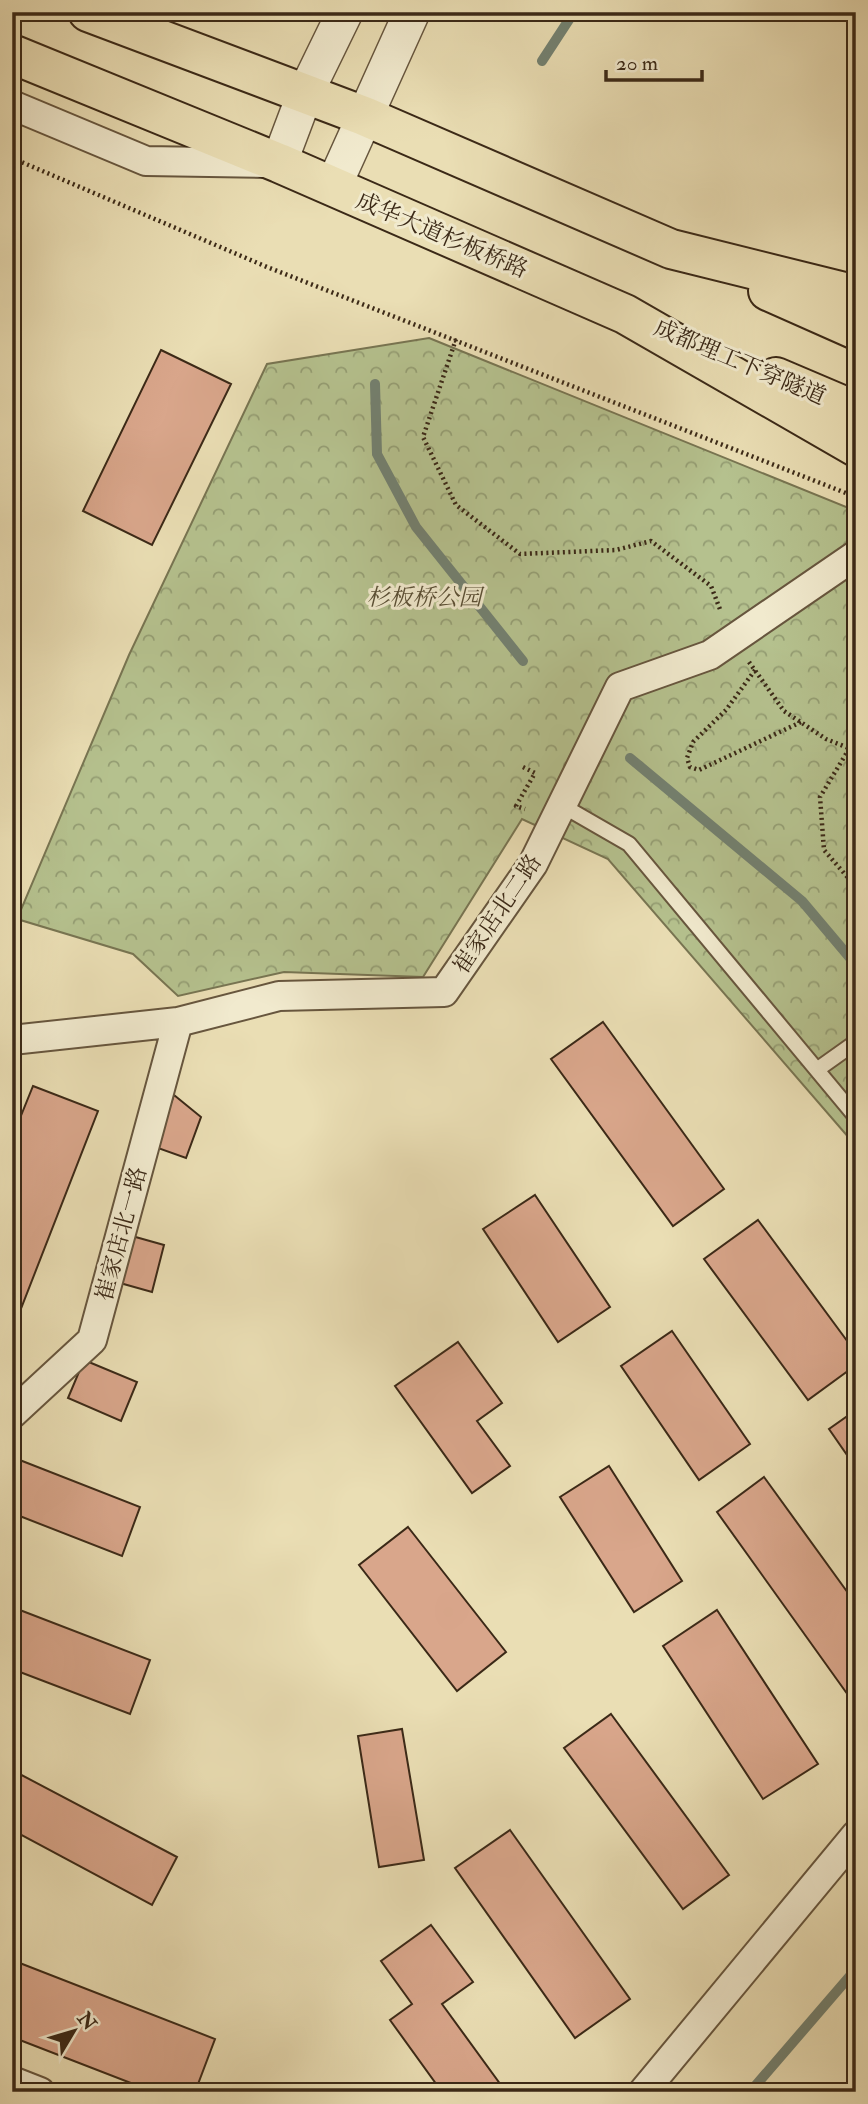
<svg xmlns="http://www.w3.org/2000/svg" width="868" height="2104" viewBox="0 0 868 2104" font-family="'IM FELL Double Pica','Noto Serif SC',serif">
<defs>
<pattern id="park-crowns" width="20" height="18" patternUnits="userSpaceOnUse" patternTransform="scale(1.75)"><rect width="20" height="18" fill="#b5c18e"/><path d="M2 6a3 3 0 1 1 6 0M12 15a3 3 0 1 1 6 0" fill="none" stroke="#949d73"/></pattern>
</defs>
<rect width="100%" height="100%" fill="#eadeb4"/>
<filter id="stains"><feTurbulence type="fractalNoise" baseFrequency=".00286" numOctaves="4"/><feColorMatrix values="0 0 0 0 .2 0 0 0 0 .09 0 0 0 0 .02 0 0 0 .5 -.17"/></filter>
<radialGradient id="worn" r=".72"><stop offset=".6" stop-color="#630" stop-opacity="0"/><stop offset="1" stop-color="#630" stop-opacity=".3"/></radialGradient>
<!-- park -->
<path fill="url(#park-crowns)" stroke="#787552" stroke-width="2" d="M429 338 856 511V1146L608 859 522 819 423 977 284 972 178 996 133 954 17 919 129 655 267 364Z"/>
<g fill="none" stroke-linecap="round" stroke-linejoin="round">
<!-- stream -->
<path stroke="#738171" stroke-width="10" d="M542 61 574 12
M375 384 377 454 416 527 523 661
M630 758 802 901 856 965
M750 2092 856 1969"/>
</g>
<!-- building -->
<path fill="#d9a68b" stroke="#3b2917" stroke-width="2" d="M161 350 231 384 152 545 83 511Z
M603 1022 724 1189 673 1226 551 1059Z
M33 1086 98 1111 15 1324 12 1323V1138Z
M174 1095 201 1117 186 1158 155 1147Z
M535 1195 610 1307 558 1342 483 1229Z
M758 1220 856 1353V1365L808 1400 704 1259Z
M132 1236 164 1245 152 1292 120 1283Z
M672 1331 750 1444 699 1480 621 1366Z
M458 1342 502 1403 477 1421 510 1466 472 1493 395 1386Z
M84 1360 137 1382 121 1421 68 1398Z
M856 1410V1468L829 1429Z
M12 1457 140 1507 122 1556 12 1513Z
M609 1466 682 1581 634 1612 560 1497Z
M764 1477 856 1604V1690L848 1695 717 1512Z
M408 1527 506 1652 457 1691 359 1565Z
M12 1607 150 1660 130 1714 12 1669Z
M717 1610 818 1764 763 1799 663 1646Z
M611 1714 729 1875 683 1909 564 1748Z
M402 1729 424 1860 379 1867 358 1736Z
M12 1770 177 1857 152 1905 12 1830Z
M510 1830 630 1999 575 2038 455 1868Z
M431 1925 473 1982 442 2004 506 2092H442L390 2020 412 2004 381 1961Z
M12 1960 215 2039 195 2092H154L12 2037Z"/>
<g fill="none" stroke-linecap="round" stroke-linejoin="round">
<defs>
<path id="service" d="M563 806 629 844 856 1117
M818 1069 856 1042"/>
<path id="minor" d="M12 105 146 161 264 163
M12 1040 178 1022 279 996 444 992 533 864 620 687 710 655 856 555
M12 1414 92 1340 178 1022
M12 2081 40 2092
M643 2092 856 1835"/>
<path id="tertiary" d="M279 163 305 94 345 12
M333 187 412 12"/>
<path id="primary" d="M88 12 364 116 671 249 856 295
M12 54 279 163 625 314 856 447
M768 291 856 330
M776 377 856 411"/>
</defs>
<!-- service casing -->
<use href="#service" stroke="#67563e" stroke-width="18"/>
<!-- minor casing -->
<use href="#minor" stroke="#67563e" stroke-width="32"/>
<!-- tertiary casing -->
<use href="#tertiary" stroke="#67563e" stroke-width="38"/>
<!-- primary casing -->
<use href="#primary" stroke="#3b2917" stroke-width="42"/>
<!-- path -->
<path stroke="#3b2917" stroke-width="4.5" stroke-dasharray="2 3.5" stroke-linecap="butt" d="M12 158 267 267 856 497
M456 339 423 437 456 505 520 554 616 550 651 541 711 586 721 612
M749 662 784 711 826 739 856 751
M755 670 726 710 693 742 687 758 690 767 699 770 801 722
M849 749 820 797 824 850 856 887
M523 767 535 773 516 806 525 809"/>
<!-- service -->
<use href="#service" stroke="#f1eace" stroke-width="14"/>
<!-- minor -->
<use href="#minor" stroke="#f1eace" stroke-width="28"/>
<!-- tertiary -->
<use href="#tertiary" stroke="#f1eace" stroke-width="35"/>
<!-- primary -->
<use href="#primary" stroke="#eadeb4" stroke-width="38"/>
</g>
<g text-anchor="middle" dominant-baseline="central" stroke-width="6" stroke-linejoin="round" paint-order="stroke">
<!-- street labels -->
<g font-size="23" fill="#3b2917" stroke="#f1eace">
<text transform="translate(442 235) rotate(23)">成华大道杉板桥路</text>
<text transform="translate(740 362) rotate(23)">成都理工下穿隧道</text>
<text transform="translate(497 914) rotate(-56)">崔家店北二路</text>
<text transform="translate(121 1234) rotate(-75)">崔家店北一路</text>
</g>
<!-- park labels -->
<g font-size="23" font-style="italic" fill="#5a4f35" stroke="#f1eace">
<text x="424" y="597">杉板桥公园</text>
</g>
</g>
<!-- margin -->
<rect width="868" height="2104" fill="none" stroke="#eadeb4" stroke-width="42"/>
<rect x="14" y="14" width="840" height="2076" fill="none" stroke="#3b2917" stroke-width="3.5"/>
<rect x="21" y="21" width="826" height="2062" fill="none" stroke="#3b2917" stroke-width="2"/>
<!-- north arrow -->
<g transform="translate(74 2031) rotate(52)" stroke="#f1eace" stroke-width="5" paint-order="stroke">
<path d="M0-5L12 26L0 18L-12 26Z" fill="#3b2917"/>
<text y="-10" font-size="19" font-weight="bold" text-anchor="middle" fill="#3b2917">N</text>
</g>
<!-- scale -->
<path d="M606 70v10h96v-10" fill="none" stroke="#3b2917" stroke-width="3.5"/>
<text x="616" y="70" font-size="21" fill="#3b2917" stroke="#f1eace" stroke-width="5" paint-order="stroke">20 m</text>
<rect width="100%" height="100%" filter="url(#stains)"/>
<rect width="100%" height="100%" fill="url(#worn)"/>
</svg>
